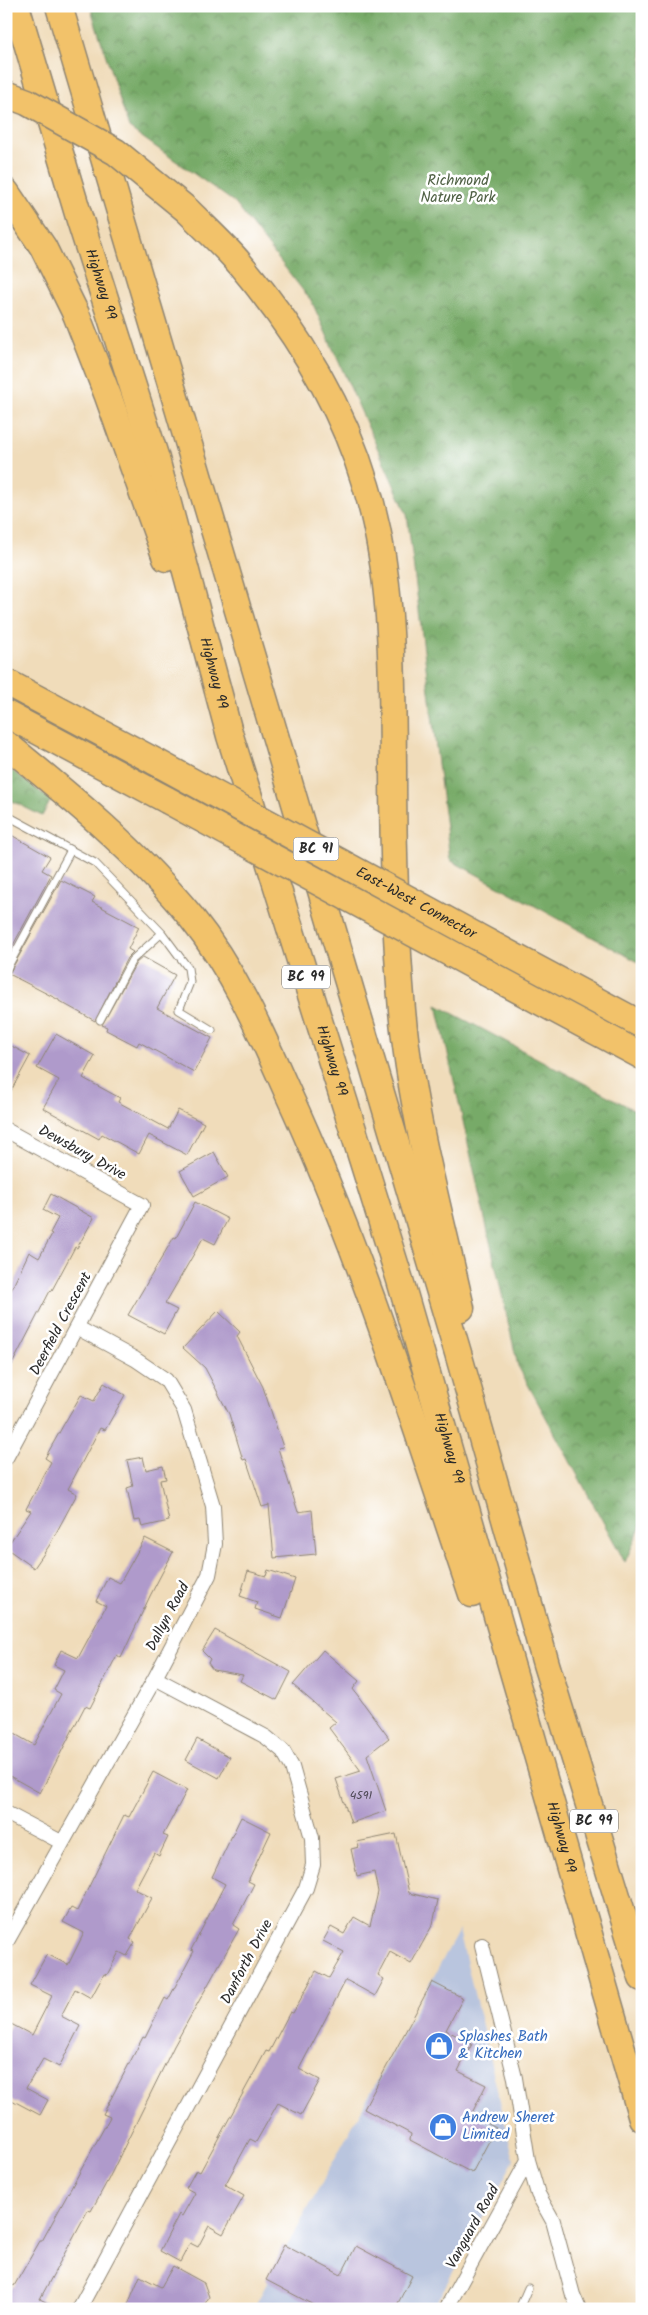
<svg xmlns="http://www.w3.org/2000/svg" width="648" height="2315" viewBox="0 0 648 2315" font-family="Kalam,sans-serif">
<defs>
<pattern id="forest-crowns" width="20" height="18" patternUnits="userSpaceOnUse" patternTransform="scale(1.25)"><rect width="20" height="18" fill="#77aa67"/><path d="M2 6a3 3 0 1 1 6 0M12 15a3 3 0 1 1 6 0" fill="none" stroke="#628b55"/></pattern>
</defs>
<rect width="100%" height="100%" fill="#fff"/>
<filter id="ink" filterUnits="userSpaceOnUse"><feTurbulence type="fractalNoise" baseFrequency=".02" numOctaves="2"/><feDisplacementMap in="SourceGraphic" scale="10" xChannelSelector="R" yChannelSelector="G"/><feConvolveMatrix kernelMatrix="1 2 1 2 8 2 1 2 1" color-interpolation-filters="sRGB"/></filter>
<filter id="wash" filterUnits="userSpaceOnUse"><feTurbulence type="fractalNoise" baseFrequency=".0096" numOctaves="4" result="noise"/><feDisplacementMap in="SourceGraphic" scale="20" xChannelSelector="R" yChannelSelector="G"/><feGaussianBlur stdDeviation="1.12" result="paint"/><feColorMatrix in="noise" values="0 0 0 0 0 0 0 0 0 0 0 0 0 0 0 0 0 1.4 0 .05"/><feComposite in="paint" operator="in"/></filter>
<g filter="url(#wash)">
<rect width="100%" height="100%" fill="#f0dcba"/>
<!-- industrial -->
<path fill="#b9c5de" d="M459 1930 514 2160 433 2309H253Z"/>
<!-- forest -->
<path fill="url(#forest-crowns)" stroke="#516a49" d="M90 6H642V964L450 860 407 514 312 302 234 202 129 128Z
M6 766 51 800 42 816 6 798Z
M437 1005 642 1114V1524L625 1562 518 1366Z"/>
<g id="blocks">
<!-- building -->
<path fill="#af9acb" d="M6 832 50 857 42 870 51 875 6 958Z
M61 880 95 897 92 902 139 927 128 949 133 952 127 958 95 1021 59 1001V1000L9 974Z
M143 957 175 975 157 1008 212 1038 194 1072 139 1042 137 1046 106 1030 107 1027 102 1025 136 963Z
M56 1034 95 1056 83 1078 120 1098 118 1102 168 1129 178 1110 204 1123 187 1155 149 1135 139 1154 102 1134 99 1139 43 1108 59 1080 37 1068Z
M6 1043 30 1056 6 1100Z
M214 1152 228 1177 194 1196 180 1171Z
M51 1194 94 1218 77 1248 75 1247 51 1292 50 1291 6 1376V1301L29 1252 39 1258 52 1234 50 1233 58 1218 43 1210Z
M195 1202 228 1219 215 1244 203 1238 165 1304 177 1310 164 1334 128 1315 174 1237 176 1238Z
M218 1311 240 1332 237 1336 263 1387 283 1447 278 1448 298 1512 312 1510 316 1554 274 1558 269 1505 262 1507 246 1459 243 1460 229 1414 205 1368 183 1348Z
M104 1383 125 1395 105 1430 100 1428 68 1489 77 1494 49 1546 34 1568 6 1548 31 1511 26 1509 51 1462 45 1458 64 1424 81 1395 94 1401Z
M143 1457 146 1470 163 1466 166 1479 160 1480 169 1521 142 1527 140 1520 134 1521 127 1488 133 1486 127 1460Z
M145 1538 173 1552 150 1596 121 1658 117 1655 90 1708 85 1706 40 1793 6 1774V1729L34 1745 61 1694 54 1690 64 1670 54 1665 61 1650 78 1658 106 1606 96 1601 108 1577 120 1583Z
M268 1570 295 1579 282 1618 255 1609 257 1602 240 1596 248 1571 266 1576Z
M215 1630 291 1672 277 1700 240 1681 243 1675 213 1670 208 1663 210 1659 202 1651Z
M323 1650 359 1681 353 1689 389 1738 367 1755 386 1811 351 1823 336 1779 361 1771 329 1728 336 1722 293 1685Z
M197 1739 230 1757 219 1778 186 1760Z
M153 1772 187 1790 163 1835 168 1837 159 1856 154 1853 135 1889 152 1898 130 1939 135 1942 127 1956 119 1952 107 1975 104 1974 91 1998 75 1989 61 2016 80 2026 59 2067 43 2059 26 2088 48 2100 40 2115 6 2097V2033L11 2024 32 2035 52 1996 30 1985 47 1954 68 1965 84 1933 63 1922 71 1908 77 1911 124 1815 129 1817Z
M241 1817 271 1832 248 1881 254 1884 233 1925 239 1929 174 2046 108 2180 91 2211 88 2210 40 2299 59 2309H6V2298L13 2285 14 2286 40 2241H42L110 2117 103 2114 143 2037 145 2038 165 1998 168 2000 194 1951 191 1950 225 1884 212 1877Z
M396 1834 409 1893 438 1900 433 1924 411 1964 390 1952 378 1975 384 1979 375 1996 346 1980 299 2069 320 2080 301 2115 278 2103 256 2142 250 2139 225 2185 244 2196 223 2234 209 2226 198 2247 190 2243 180 2262 160 2251 179 2214 182 2216 195 2193 186 2188 196 2170 200 2172 266 2051 269 2052 290 2012 293 2013 316 1971 329 1978 344 1952 323 1941 331 1927 344 1934 354 1917 370 1926 378 1892 374 1872 357 1876 351 1849 359 1847 357 1842Z
M432 1982 463 1998 446 2030 472 2044 458 2071 486 2085 471 2115 496 2128 472 2173 410 2140 411 2134 364 2109Z
M284 2245 341 2275 356 2246 412 2276 395 2309H321L266 2280Z
M173 2266 204 2283 209 2297 202 2309H126L140 2276 161 2287Z"/>
</g>
</g>
<g filter="url(#ink)">
<use href="#blocks" fill-opacity="0" stroke="#8e8472" stroke-width="1"/>
<g fill="none" stroke-linecap="round" stroke-linejoin="round">
<defs>
<path id="service" d="M6 815 95 863 162 933 188 968 190 982 179 1010 212 1030
M6 970 71 850
M100 1020 132 960 162 933
M519 2309 528 2288"/>
<path id="minor" d="M6 1130 142 1205 6 1458
M6 1813 61 1842
M6 1943 155 1678 209 1575 215 1544 213 1506 184 1410 166 1380 135 1359 78 1328
M482 1945 515 2078 528 2160 538 2194 553 2221 573 2295 579 2309
M79 2309 306 1888 313 1865 312 1838 292 1767 283 1751 266 1737 155 1678
M446 2309 528 2160"/>
<g id="motorway">
<path id="s1" d="M16 6 79 217 156 459 230 736 400 1280 642 2118"/>
<path d="M59 6 458 1353 546 1664 642 1978"/>
<path d="M6 192 43 247 76 314 108 396 166 558"/>
<path d="M187 210C205 228 224 245 240 264 295 329 342 405 366 486 394 577 392 672 393 765 393 846 395 929 402 1010 411 1110 439 1210 461 1308"/>
<path d="M6 682 156 762"/>
<path d="M6 714 167 800"/>
<path d="M6 744C71 797 138 852 191 917 233 969 260 1030 287 1091 362 1253 415 1425 472 1594"/>
<path d="M476 936 642 1025"/>
<path d="M487 973 642 1056"/>
</g>
</defs>
<!-- service casing -->
<use href="#service" stroke="#8e8472" stroke-width="9"/>
<!-- minor casing -->
<use href="#minor" stroke="#8e8472" stroke-width="16"/>
<!-- motorway casing -->
<use href="#motorway" stroke="#8e8472" stroke-width="29"/>
<!-- service -->
<use href="#service" stroke="#fff" stroke-width="7"/>
<!-- minor -->
<use href="#minor" stroke="#fff" stroke-width="14"/>
<!-- motorway -->
<use href="#motorway" stroke="#f2c26a" stroke-width="26"/>
<defs>
<g id="motorway-bridge">
<path d="M6 94 27 102 116 152 187 210"/>
<path id="s2" d="M156 762 476 936"/>
<path d="M167 800 487 973"/>
</g>
</defs>
<!-- motorway-bridge casing -->
<use href="#motorway-bridge" stroke="#8e8472" stroke-width="29" stroke-linecap="butt"/>
<!-- motorway-bridge -->
<use href="#motorway-bridge" stroke="#f2c26a" stroke-width="26"/>
</g>
</g>
<!-- icons -->
<defs>
<symbol id="shop-disc" viewBox="-11 -11 22 22"><circle r="9.5" fill="#3f7fe0" stroke="#fff"/><path d="M-5-2.5h2.3a2.7 3.5 0 0 1 5.4 0H5L5.5 6h-11ZM-1.5-2.5h3a1.5 2.3 0 0 0-3 0Z" fill="#fff"/></symbol>
</defs>
<g fill-rule="evenodd">
<use href="#shop-disc" x="423" y="2030" width="32" height="32"/>
<use href="#shop-disc" x="427" y="2111" width="32" height="32"/>
</g>
<g text-anchor="middle" dominant-baseline="central" stroke-width="5" stroke-linejoin="round" paint-order="stroke">
<!-- number labels -->
<g font-size="12" fill="#4c4753">
<text x="361" y="1795">4591</text>
</g>
<!-- shield labels -->
<g fill="#fff" stroke="#6b6b6b" stroke-width="1">
<rect x="293.5" y="837.5" width="45" height="23" rx="4"/>
<rect x="282" y="965.5" width="48" height="23" rx="4"/>
<rect x="570" y="1809.5" width="48" height="23" rx="4"/>
</g>
<g font-size="14" font-weight="bold" fill="#2b2b2b">
<text x="316" y="849">BC 91</text>
<text x="306" y="977">BC 99</text>
<text x="594" y="1821">BC 99</text>
</g>
<!-- park labels -->
<g font-size="15" fill="#506145" stroke="#fff">
<text x="458" y="181">Richmond<tspan x="458" dy="17">Nature Park</tspan></text>
</g>
<!-- street labels -->
<g font-size="15" fill="#2b2b2b" stroke="#fff">
<text stroke="none"><textPath href="#s1" startOffset="291">Highway 99</textPath></text>
<text stroke="none"><textPath href="#s1" startOffset="696">Highway 99</textPath></text>
<text stroke="none"><textPath href="#s2" startOffset="296">East-West Connector</textPath></text>
<text stroke="none"><textPath href="#s1" startOffset="1101">Highway 99</textPath></text>
<text transform="translate(82 1153) rotate(29)">Dewsbury Drive</text>
<text transform="translate(61 1324) rotate(-62)">Deerfield Crescent</text>
<text stroke="none"><textPath href="#s1" startOffset="1506">Highway 99</textPath></text>
<text transform="translate(168 1617) rotate(-62)">Dallyn Road</text>
<text stroke="none"><textPath href="#s1" startOffset="1911">Highway 99</textPath></text>
<text transform="translate(247 1962) rotate(-62)">Danforth Drive</text>
<text transform="translate(473 2227) rotate(-61)">Vanguard Road</text>
</g>
<!-- shop labels -->
<g font-size="15" fill="#366cbe" stroke="#fff" text-anchor="start">
<text x="458" y="2037">Splashes Bath<tspan x="458" dy="17">&amp; Kitchen</tspan></text>
<text x="462" y="2118">Andrew Sheret<tspan x="462" dy="17">Limited</tspan></text>
</g>
</g>
<!-- margin -->
<rect width="648" height="2315" fill="none" stroke="#fff" stroke-width="25"/>
</svg>
